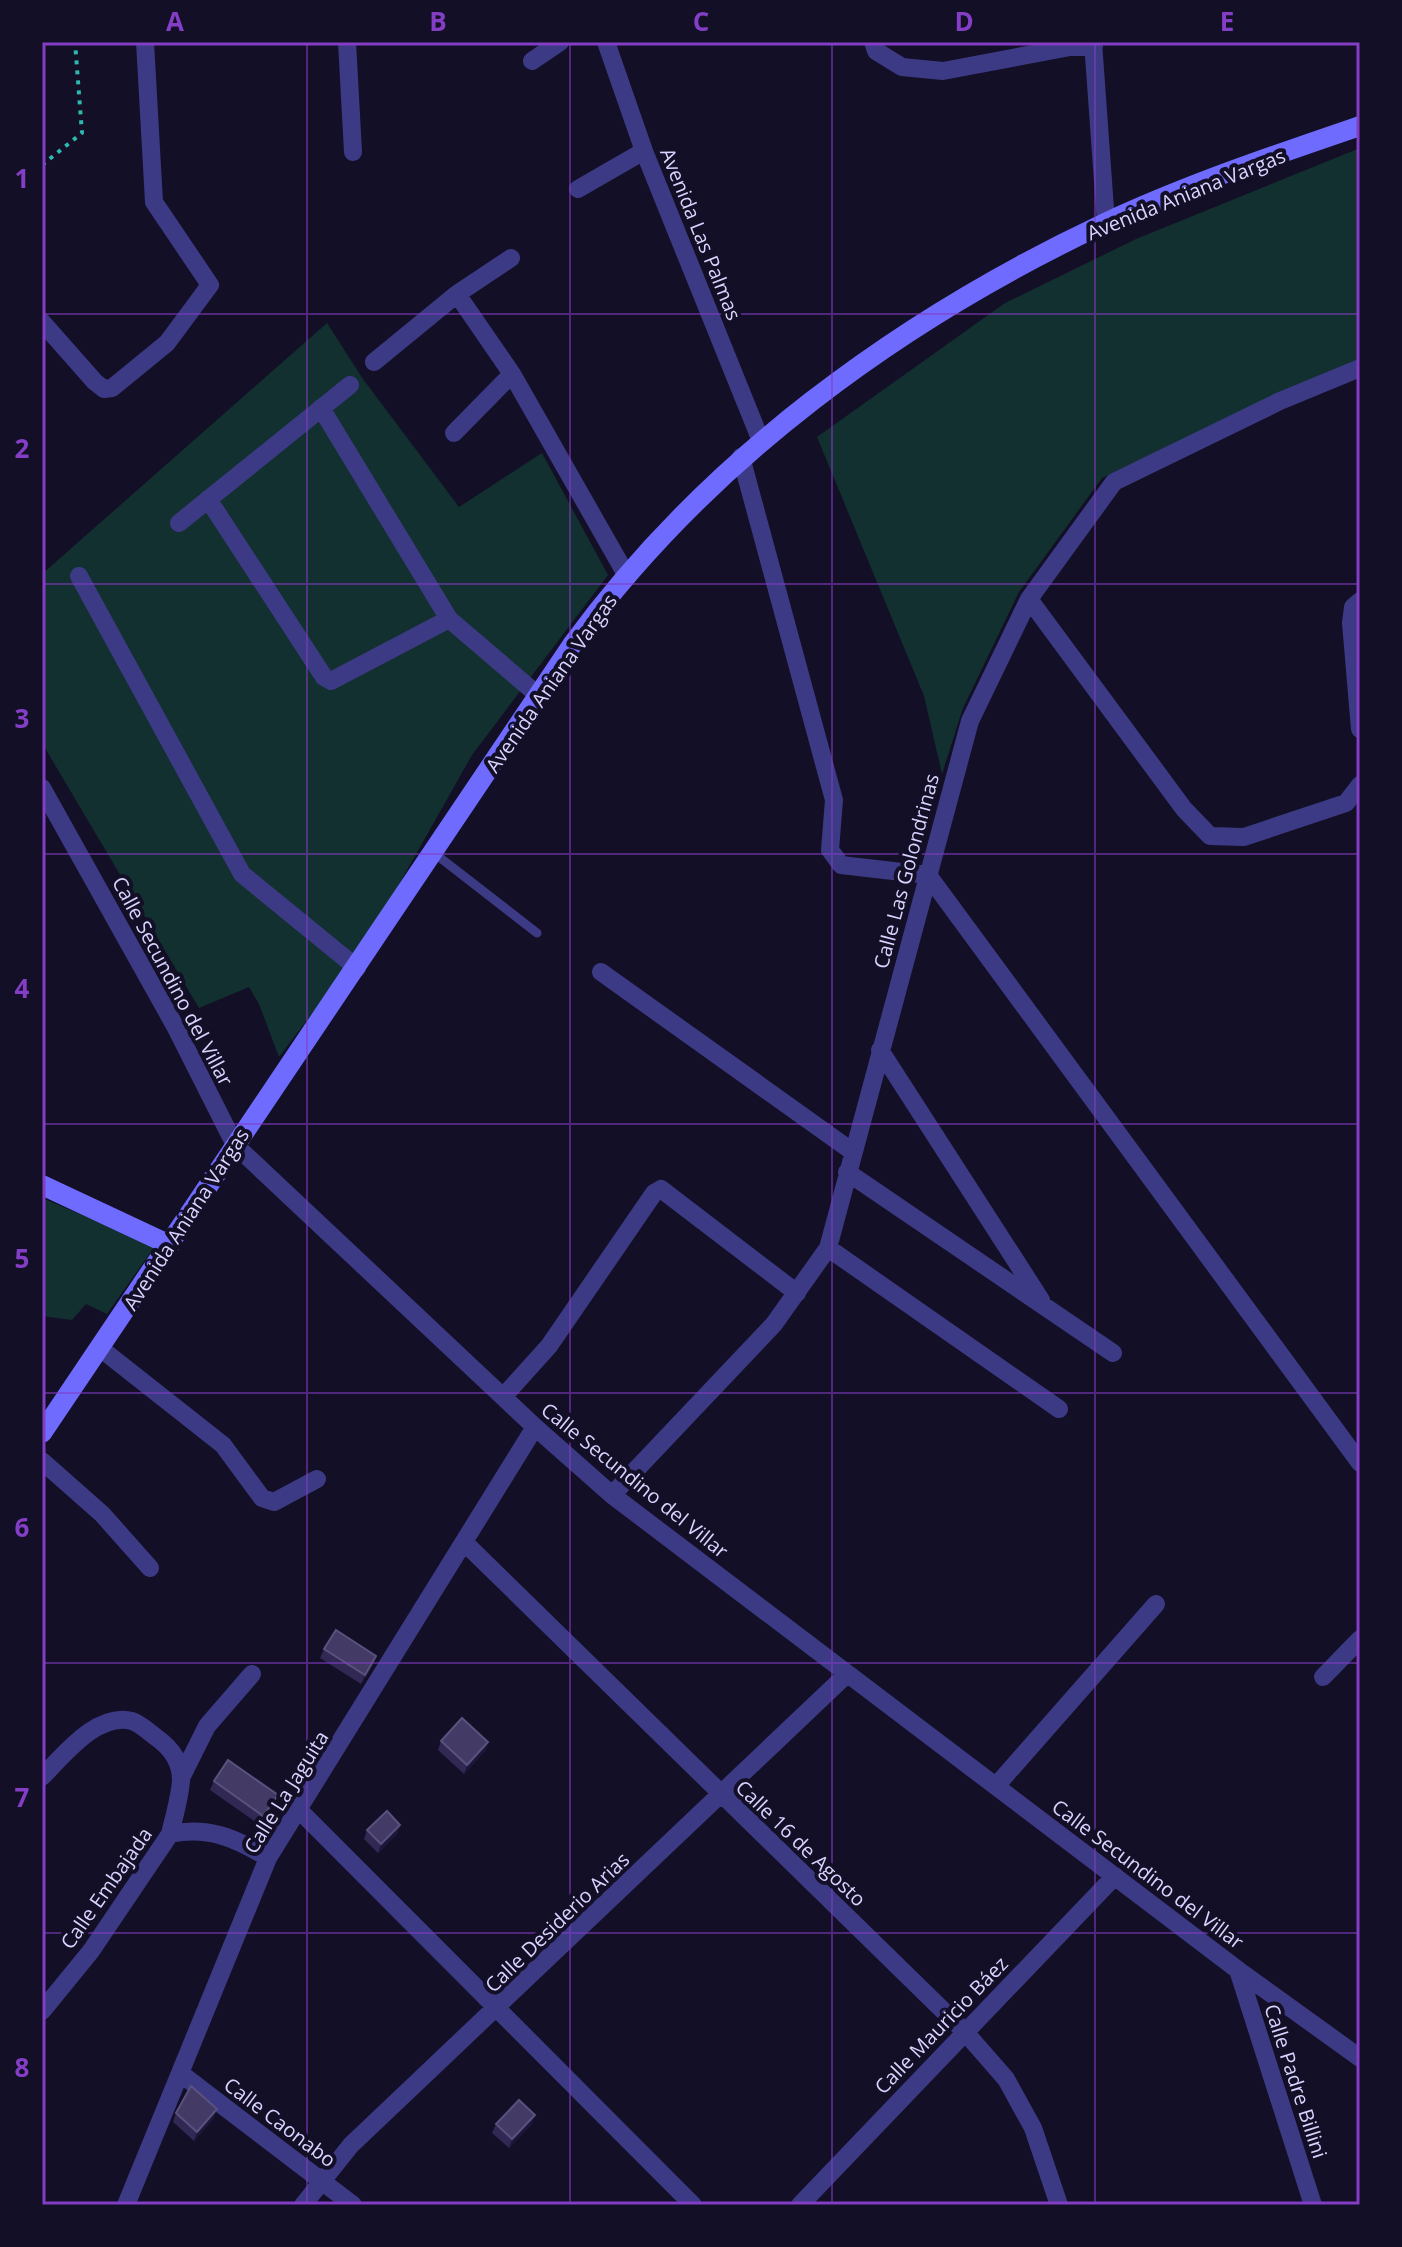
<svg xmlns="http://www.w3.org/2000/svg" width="1402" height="2247" viewBox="0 0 1402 2247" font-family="'Open Sans',sans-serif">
<rect width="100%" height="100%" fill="#130f26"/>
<!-- green -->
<path fill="#12302f" d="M1360 148V361L1102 478 1019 592 963 708 942 774 924 696 817 437 1005 303 1136 239Z
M327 323 363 379 459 507 542 453 608 575 472 755 367 941 279 1057 259 1004 249 987 199 1008 42 743V574Z
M42 1198 155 1246 107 1314 86 1304 72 1320 42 1316Z"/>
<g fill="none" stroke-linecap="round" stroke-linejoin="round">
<!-- path -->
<path stroke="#2fb8b0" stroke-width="4" stroke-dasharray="4 6" stroke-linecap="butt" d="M42 165 82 133 75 42"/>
<!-- lane -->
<path stroke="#3d3a85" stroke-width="9" d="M434 853 537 933"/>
<!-- street -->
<path stroke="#3d3a85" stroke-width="18" d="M347 42 353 152
M606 42 644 151 761 441
M873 42 876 51 902 67 943 71 1070 47H1094
M1093 42 1106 223
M532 61 560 42
M578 189 644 151
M457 294 512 374 627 576
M42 322 95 382 104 389 112 388 167 343 210 285 154 202 145 42
M374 362 457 294 511 258
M321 408 449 619 539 696
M454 433 512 374
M741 457 834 800 830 850 841 865 928 875 1360 1463
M208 499 324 677 331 681 449 619
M179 523 350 385
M79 576 242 874 357 968
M1029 599 1184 809 1210 836 1244 837 1346 803 1360 785
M1360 601 1353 607 1351 623 1360 729
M42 788 175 1026 235 1145 535 1427 612 1495 1238 1970 1360 2058
M601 972 853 1152
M880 1050 1041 1300
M847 1172 1113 1353
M828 1248 1059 1409
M100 1348 223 1445 262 1498 274 1502 317 1479
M503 1397 549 1346 654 1193 661 1189 797 1293
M42 1461 102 1514 150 1568
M612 1495 774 1324 828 1248 970 721 1029 599 1114 482 1280 401 1360 368
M465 1543 965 2032 1006 2079 1033 2128 1059 2205
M1323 1677 1360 1639
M42 1777C64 1755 97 1712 132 1721 141 1724 150 1733 157 1738 171 1748 181 1762 181 1780 180 1797 174 1817 170 1834
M181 1778 207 1726 252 1674
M996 1786 1156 1604
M300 1811 693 2205
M1238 1970 1313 2205
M42 2011 91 1951 170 1834C208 1826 236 1838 268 1858
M180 2073 353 2205
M126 2205 268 1858 535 1427
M303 2205 351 2145 846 1675
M800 2205 1115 1876"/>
<!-- secondary -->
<path stroke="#6f6bff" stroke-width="20" d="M42 1185 170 1245
M42 1433 572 645C707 460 899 320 1105 223 1186 185 1275 155 1360 126"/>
</g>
<!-- wall -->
<path fill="#312854" d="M324 1649 373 1665 361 1684 320 1658Z
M441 1741 488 1742 485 1751 464 1774 438 1750Z
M214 1781 274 1804 260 1825 210 1790Z
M400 1825 397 1834 378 1853 364 1839 367 1830Z
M176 2113 214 2118 194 2141 173 2122Z
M496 2124H532L509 2148 492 2133Z"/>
<!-- shaded-wall -->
<path fill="#1d163a" d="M376 1656 373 1665 361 1684 365 1675Z
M488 1742 485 1751 464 1774 467 1765Z
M278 1795 274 1804 260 1825 263 1816Z
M400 1825 397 1834 378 1853 381 1844Z
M217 2109 214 2118 194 2141 197 2132Z
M535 2115 532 2124 509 2148 512 2139Z"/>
<!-- building -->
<path fill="#433a66" stroke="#5a527e" stroke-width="2" d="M336 1630 376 1656 365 1675 324 1649Z
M462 1718 488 1742 467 1765 441 1741Z
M228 1760 278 1795 263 1816 214 1781Z
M387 1811 400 1825 381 1844 367 1830Z
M191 2086 217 2109 197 2132 176 2113Z
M519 2100 535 2115 512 2139 496 2124Z"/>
<!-- grid -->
<path fill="none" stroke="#843dc5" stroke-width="2" stroke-opacity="0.55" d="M307 42V2205M570 42V2205M832 42V2205M1095 42V2205M42 314H1360M42 584H1360M42 854H1360M42 1124H1360M42 1393H1360M42 1663H1360M42 1933H1360"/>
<g text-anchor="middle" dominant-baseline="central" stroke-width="8" stroke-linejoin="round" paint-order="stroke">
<!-- street labels -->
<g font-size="20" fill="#d9d4ff" stroke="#130f26">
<text transform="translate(1186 194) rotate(-22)">Avenida Aniana Vargas</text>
<text transform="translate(701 234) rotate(68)">Avenida Las Palmas</text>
<text transform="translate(551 683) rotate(-55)">Avenida Aniana Vargas</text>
<text transform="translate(906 871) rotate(-75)">Calle Las Golondrinas</text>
<text transform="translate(173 981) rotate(62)">Calle Secundino del Villar</text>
<text transform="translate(186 1219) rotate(-57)">Avenida Aniana Vargas</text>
<text transform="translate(635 1480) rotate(39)">Calle Secundino del Villar</text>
<text transform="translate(286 1792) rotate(-58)">Calle La Jaguita</text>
<text transform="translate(801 1843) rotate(44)">Calle 16 de Agosto</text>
<text transform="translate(1148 1874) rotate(37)">Calle Secundino del Villar</text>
<text transform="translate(106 1888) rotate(-55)">Calle Embajada</text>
<text transform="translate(557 1922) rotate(-44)">Calle Desiderio Arias</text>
<text transform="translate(941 2025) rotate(-46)">Calle Mauricio Báez</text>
<text transform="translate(1296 2081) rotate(72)">Calle Padre Billini</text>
<text transform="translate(280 2122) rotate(37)">Calle Caonabo</text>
</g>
</g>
<!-- border -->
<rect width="1402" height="2247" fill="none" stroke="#130f26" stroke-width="88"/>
<rect x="44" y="44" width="1314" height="2159" fill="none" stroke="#843dc5" stroke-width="3"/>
<g font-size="26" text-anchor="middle" font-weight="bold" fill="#843dc5">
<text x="175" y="31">A</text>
<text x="438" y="31">B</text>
<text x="701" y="31">C</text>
<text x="964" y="31">D</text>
<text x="1227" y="31">E</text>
<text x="22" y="188">1</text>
<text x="22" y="458">2</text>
<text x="22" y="728">3</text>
<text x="22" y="998">4</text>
<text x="22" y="1268">5</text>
<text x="22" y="1537">6</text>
<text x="22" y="1807">7</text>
<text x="22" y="2077">8</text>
</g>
</svg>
